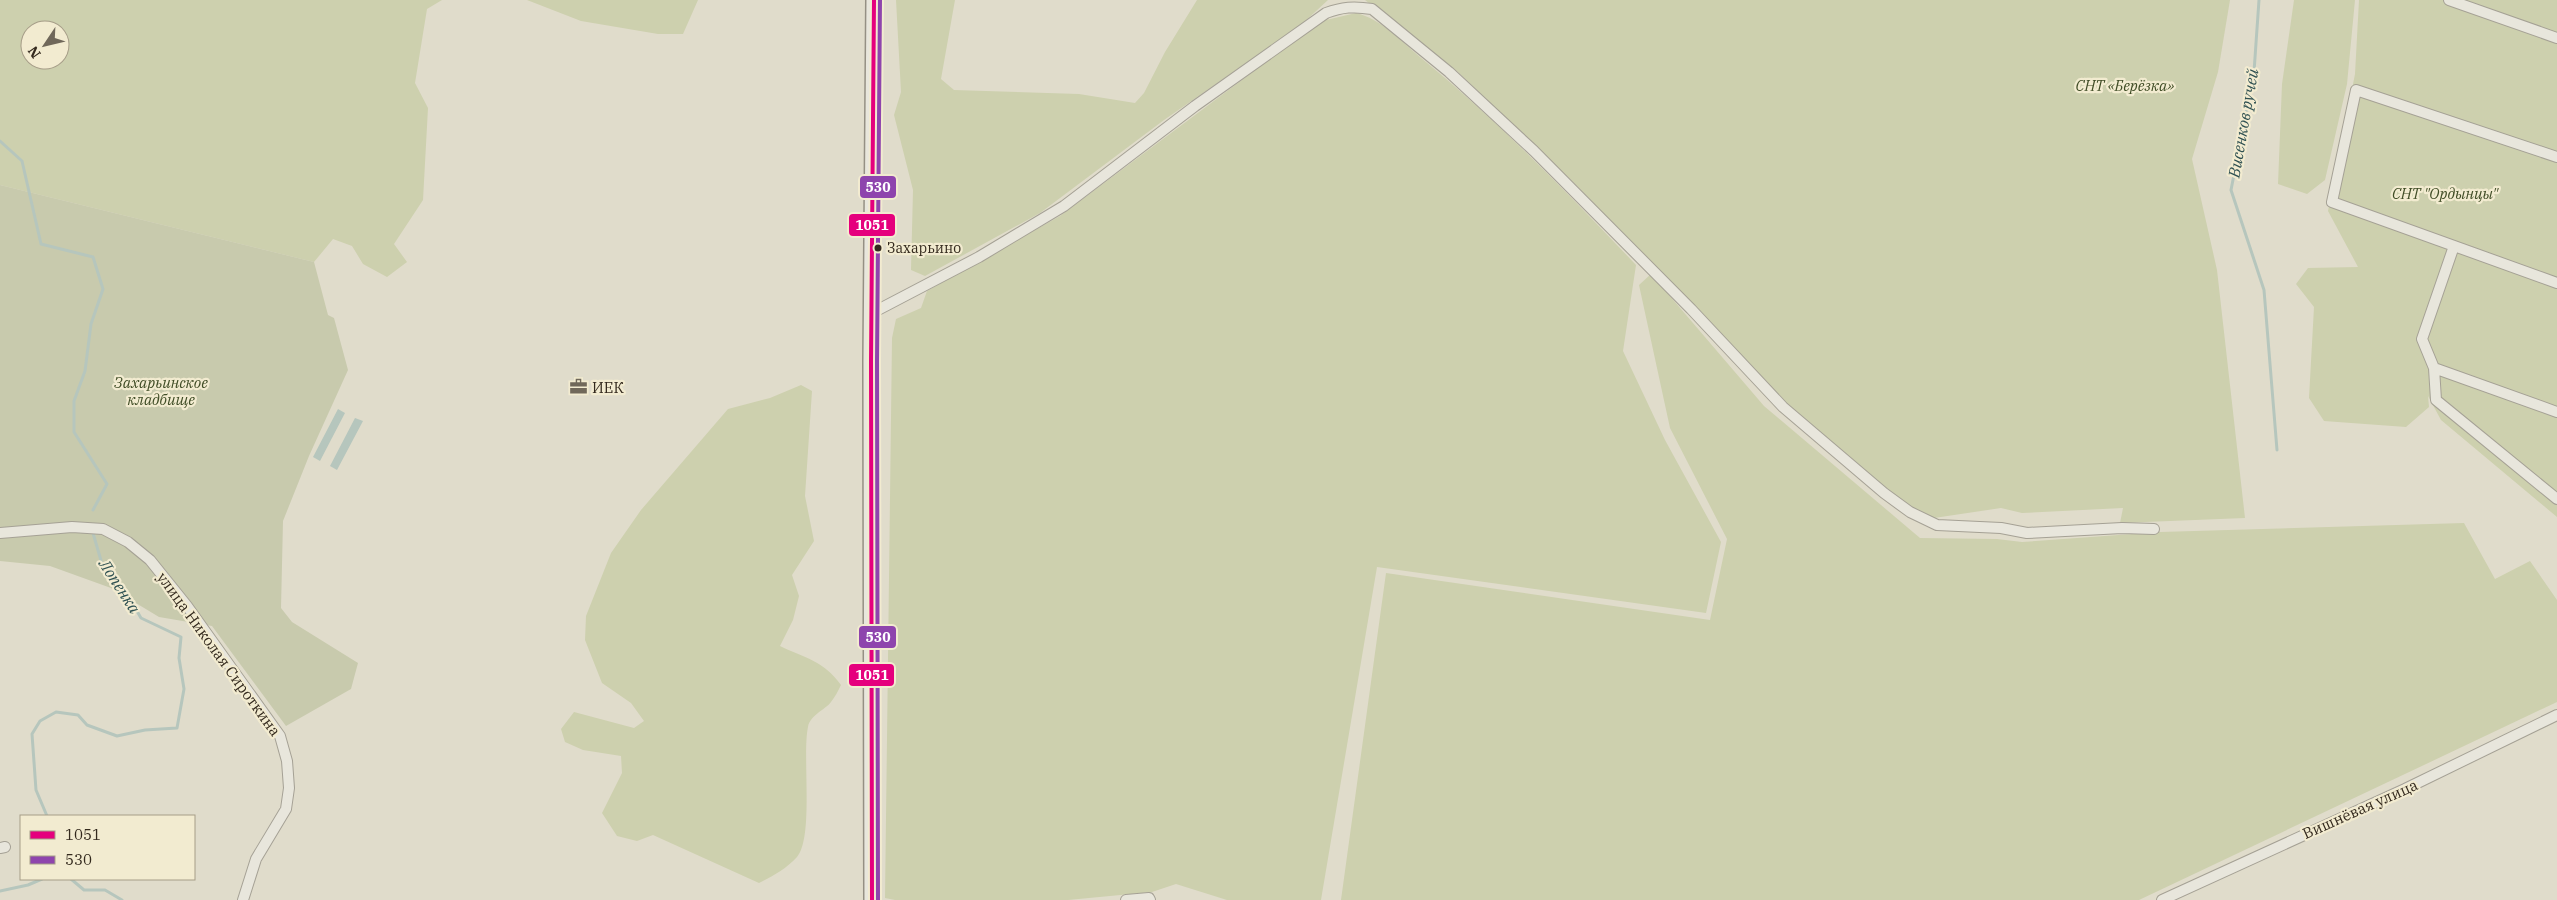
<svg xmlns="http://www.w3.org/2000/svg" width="2557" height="900" viewBox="0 0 2557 900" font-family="'IBM Plex Serif',serif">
<rect width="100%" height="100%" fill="#e0dccb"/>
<!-- green -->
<path fill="#cdd0ae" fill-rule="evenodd" d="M0 0H442L427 9 415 83 428 108 423 200 394 244 407 262 387 277 363 264 352 246 333 239 314 262 0 185ZM30 30H60V60H30Z
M527 0H698L683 34H658L581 21Z
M896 0H955L941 79 954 90 1079 94 1135 103 1144 93 1165 52 1197 0H1328L1301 25 1164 120 1040 213 925 276 911 270 913 190 894 115 901 92Z
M1365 0H2230L2218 72 2192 159 2217 270 2245 518 2120 523 2123 508 2022 513 2001 508 1934 518 1904 504 1796 413 1577 186 1458 72Z
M2294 0H2355L2347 84 2325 180 2307 194 2278 184 2282 84Z
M2359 0H2557V517L2441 420 2428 396 2429 407 2406 427 2324 421 2309 398 2314 307 2296 284 2308 268 2358 267 2328 211 2355 74Z
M1356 13C1381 19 1400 40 1420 57 1498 121 1567 192 1636 265L1623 351 1665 440 1721 542 1706 613 1377 567 1321 900H1227L1176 884 1152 892 1068 900H895L885 898 892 338 896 319 921 308 927 291 1060 216 1310 29 1326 20Z
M1651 274 1764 406 1920 538 1997 539 2022 542 2160 532 2464 523 2495 579 2530 561 2557 600V702L2139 900H1341L1386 573 1710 620 1727 539 1670 428 1639 285Z
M801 385 812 391 805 496 814 541 792 575 799 596 793 620 780 646C805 658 824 661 841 685 838 691 835 697 831 702 825 710 810 715 808 727 802 755 814 837 797 857 786 869 773 876 759 883L653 835 637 841 617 836 602 813 622 773 621 756 583 750 565 742 561 729 574 712 634 728 644 721 631 703 602 683 585 640 586 616 611 553 641 510 728 409 770 398Z"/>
<!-- cemetery -->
<path fill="#c8caad" d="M0 185 314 262 328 315 334 318 348 370 309 456 283 521 281 608 292 622 358 663 351 689 286 726 212 626 159 617 111 588 50 566 0 561Z"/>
<!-- water -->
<path fill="#b6c6bd" d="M338 409 345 413 320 461 313 457Z
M355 418 363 421 337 470 330 466Z"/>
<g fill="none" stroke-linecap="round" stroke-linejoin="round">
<!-- stream -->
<path stroke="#b6c6bd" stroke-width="3" d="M2259 0 2254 72 2231 190 2264 290 2277 450
M0 141 22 161 41 244 93 257 103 289 91 324 85 371 74 401V432L107 484 93 510
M47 816 36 790 32 734 40 721 56 712 78 715 87 725 117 736 145 730 177 728 184 689 179 658 181 637 141 618 124 589 102 564 93 533
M71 879 84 890H105L122 900
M0 891 28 885 42 879"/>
<defs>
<path id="street" d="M2449 0 2557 38
M2557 157 2356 90 2332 202 2557 283
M2454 246 2422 339 2434 368 2557 412
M872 313 979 257 1064 206 1195 106 1326 13C1342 7 1354 6 1372 9L1449 72 1534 151 1691 309 1783 407 1884 493 1910 512 1937 525 2001 528 2027 533 2122 528 2154 529
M2434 368 2436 400 2557 499
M0 533 72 527 103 529 128 542 150 560 187 606 280 736 287 761 289 788 286 809 256 859 243 900
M0 848 5 847
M1126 900 1149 898 1150 900
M2162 900 2405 789 2557 715"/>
<path id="secondary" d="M872 900 871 361 874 0"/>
</defs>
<!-- street casing -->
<use href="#street" stroke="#a5a195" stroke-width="12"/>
<!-- secondary casing -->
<use href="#secondary" stroke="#959084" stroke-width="18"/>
<!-- street -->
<use href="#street" stroke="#e8e6dc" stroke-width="10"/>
<!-- secondary -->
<use href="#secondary" stroke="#e8e6dc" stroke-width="15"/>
<defs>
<path id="bus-1" d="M872 900 871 361 874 0"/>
<path id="bus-2" d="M878 900 877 361 880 0"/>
</defs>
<!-- bus-1 casing -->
<use href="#bus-1" stroke="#f2ebd0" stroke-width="8"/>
<!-- bus-2 casing -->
<use href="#bus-2" stroke="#f2ebd0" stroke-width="8"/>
<!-- bus-1 -->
<use href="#bus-1" stroke="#e5007d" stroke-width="4"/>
<!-- bus-2 -->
<use href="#bus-2" stroke="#8e44ad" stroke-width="4"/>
</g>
<!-- icons -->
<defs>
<symbol id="office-bare" viewBox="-9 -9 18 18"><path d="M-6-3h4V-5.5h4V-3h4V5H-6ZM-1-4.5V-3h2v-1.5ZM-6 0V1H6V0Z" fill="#70685a" stroke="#f2ebd0" stroke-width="2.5" paint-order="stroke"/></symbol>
</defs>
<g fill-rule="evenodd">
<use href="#office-bare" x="566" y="374" width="25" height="25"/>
</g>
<!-- markers -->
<circle fill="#33291d" stroke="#f2ebd0" stroke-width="2" cx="878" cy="248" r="4.5"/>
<g text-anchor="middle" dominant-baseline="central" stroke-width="4.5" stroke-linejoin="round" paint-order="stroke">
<!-- bus labels -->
<g font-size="14" fill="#33291d" stroke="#f2ebd0" text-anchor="start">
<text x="887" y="248">Захарьино</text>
</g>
<!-- park labels -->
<g font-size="15" font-style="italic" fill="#404d26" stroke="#f2ebd0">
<text x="2125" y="85">СНТ «Берёзка»</text>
<text x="2445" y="193">СНТ "Ордынцы"</text>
<text x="161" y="382">Захарьинское<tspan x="161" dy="17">кладбище</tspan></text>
</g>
<!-- poi labels -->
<g font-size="15" fill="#33291d" stroke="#f2ebd0" text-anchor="start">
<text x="592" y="387">ИЕК</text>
</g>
<!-- street labels -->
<g font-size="15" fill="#33291d" stroke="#f2ebd0">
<text transform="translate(219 654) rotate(54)">улица Николая Сироткина</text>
<text transform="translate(2360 809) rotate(-24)">Вишнёвая улица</text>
</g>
<!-- water labels -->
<g font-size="16" font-style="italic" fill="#2e5051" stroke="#f2ebd0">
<text transform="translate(2243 123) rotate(-80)">Висенков ручей</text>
<text transform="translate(120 586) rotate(57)">Лопенка</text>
</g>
</g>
<g stroke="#f2ebd0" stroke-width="2">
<rect x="859" y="175" width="38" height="24" rx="5" fill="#8e44ad"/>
<rect x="848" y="213" width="48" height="24" rx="5" fill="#e5007d"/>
<rect x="858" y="625" width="39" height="24" rx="5" fill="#8e44ad"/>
<rect x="848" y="663" width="47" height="24" rx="5" fill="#e5007d"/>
</g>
<g font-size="14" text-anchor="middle" font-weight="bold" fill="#fff">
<text x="878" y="192">530</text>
<text x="872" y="230">1051</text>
<text x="878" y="642">530</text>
<text x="872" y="680">1051</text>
</g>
<!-- legend -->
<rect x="20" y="815" width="175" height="65" fill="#f2ebd0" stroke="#a69d88"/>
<rect x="30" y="831" width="25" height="8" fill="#e5007d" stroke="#a69d88"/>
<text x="65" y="840" font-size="15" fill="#33291d">1051</text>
<rect x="30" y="856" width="25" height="8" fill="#8e44ad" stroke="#a69d88"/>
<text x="65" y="865" font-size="15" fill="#33291d">530</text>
<!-- north arrow -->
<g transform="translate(45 45) rotate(235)"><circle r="24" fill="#f2ebd0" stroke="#a69d88"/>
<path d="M0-4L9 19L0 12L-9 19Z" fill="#70685a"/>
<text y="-8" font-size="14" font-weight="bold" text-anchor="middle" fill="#33291d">N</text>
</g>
</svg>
